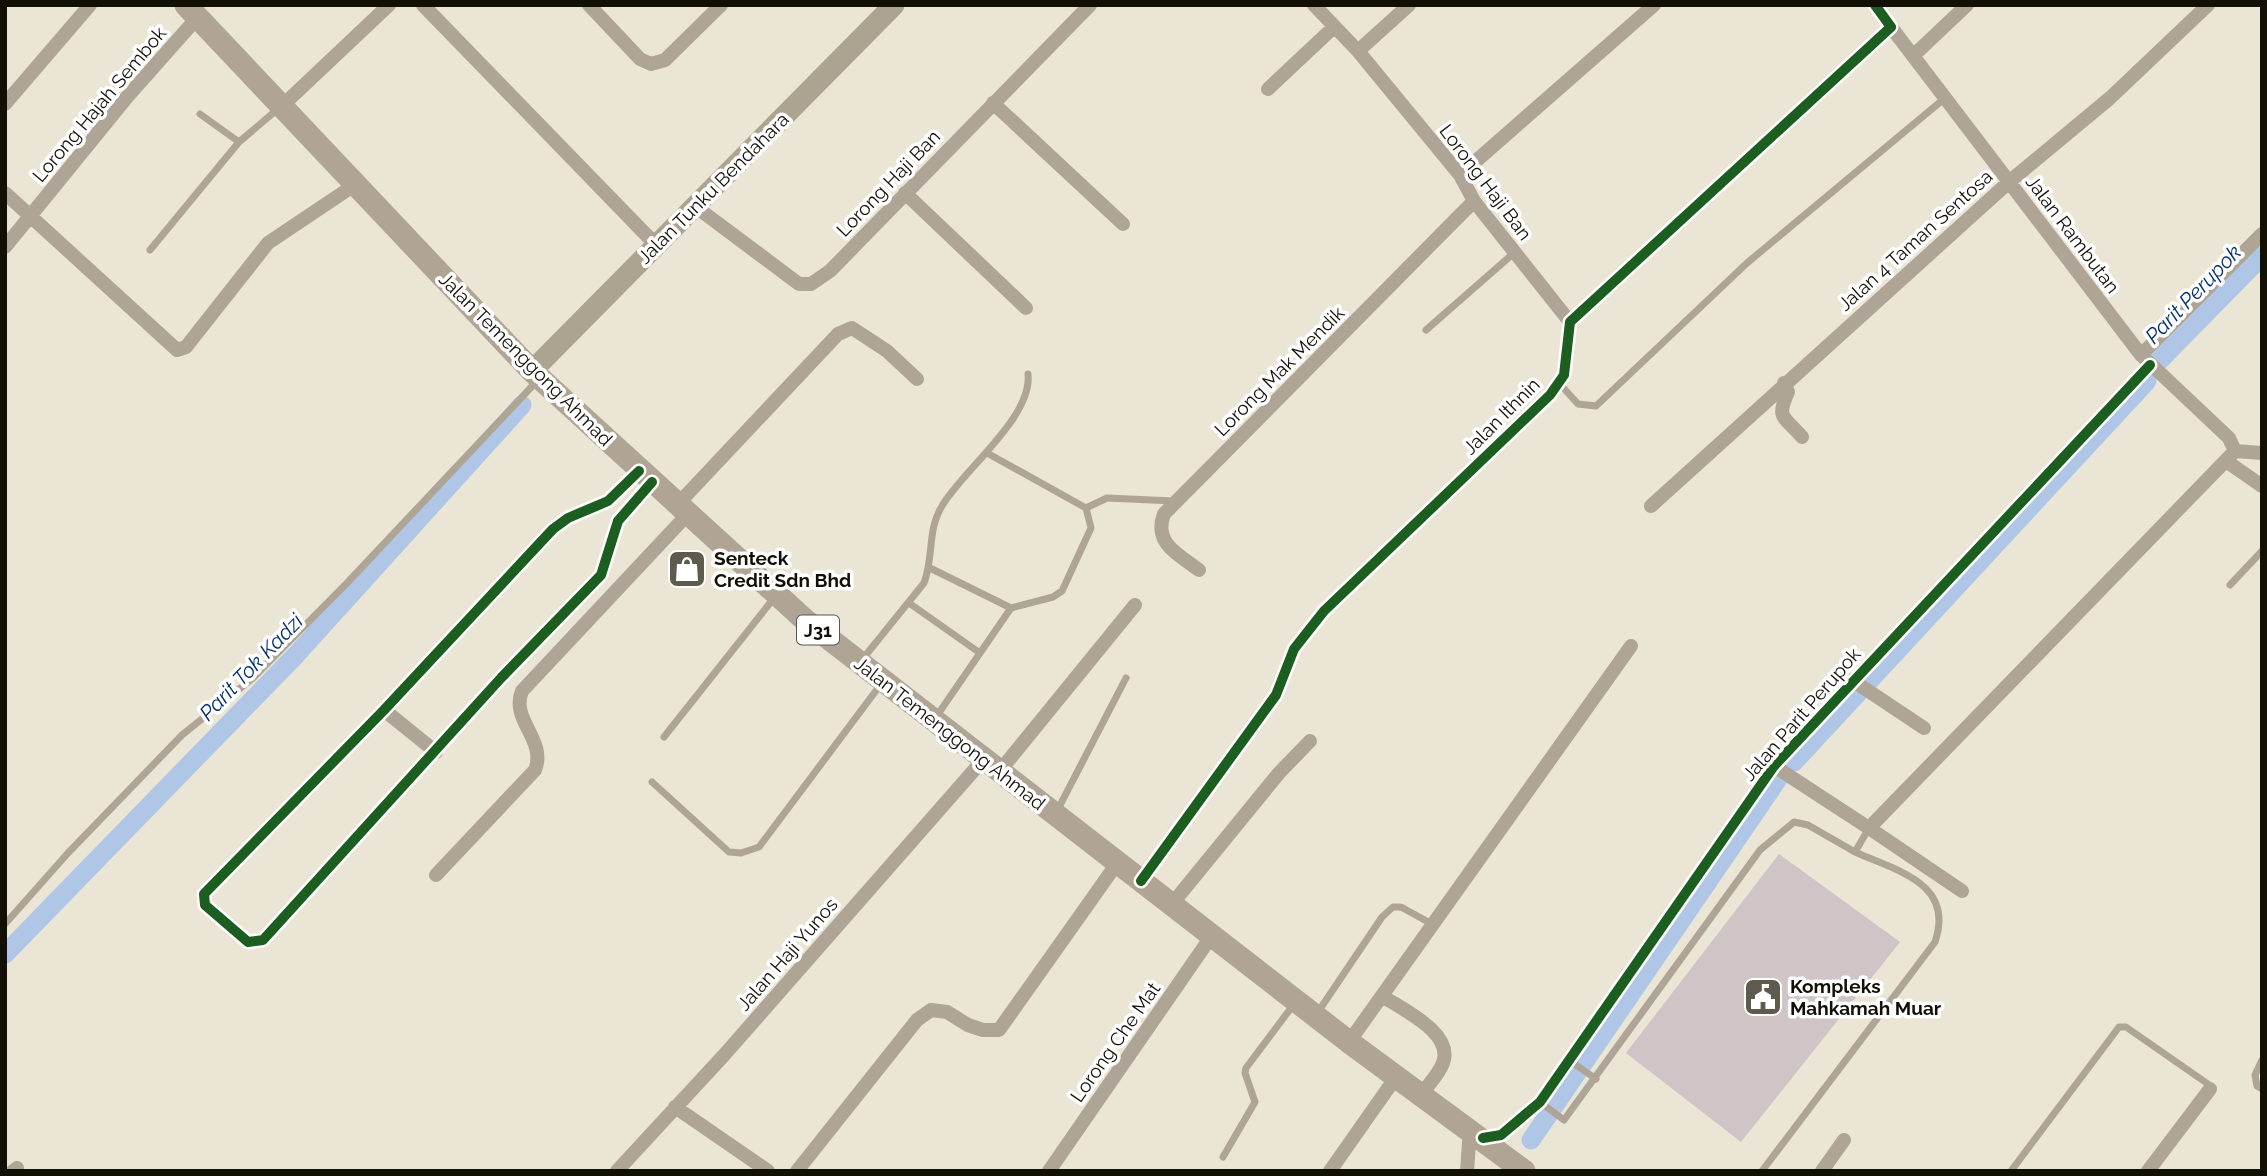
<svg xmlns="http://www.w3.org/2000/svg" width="2267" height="1176" viewBox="0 0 2267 1176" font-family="Raleway,sans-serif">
<rect width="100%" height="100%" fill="#ebe5d5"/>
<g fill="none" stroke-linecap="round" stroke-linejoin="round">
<!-- canal -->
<path stroke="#afc6e6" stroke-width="19" d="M2157 363 2262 256
M1794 762 2147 381
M5 954 296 655 522 405
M1531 1140 1778 779"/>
</g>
<!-- building -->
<path fill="#cfc4c6" d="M1779 854 1900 942 1741 1142 1626 1053Z"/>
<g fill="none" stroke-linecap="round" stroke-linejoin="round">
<!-- lane -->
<path stroke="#afa596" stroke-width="7" d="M200 114 239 142 279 108
M150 250 239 142
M1426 330 1515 252
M1559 383 1578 404 1596 406 1747 263 1945 98
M1086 508 1107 498 1174 501
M930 568 1011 608 1053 597 1062 591 1091 528 1086 508 987 453
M2230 585 2262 551
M909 603 980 653
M861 661 924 583C934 557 927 530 942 506 963 470 1033 417 1028 374
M936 717 1011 608
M664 737 774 598
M652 782 729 852 741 853 759 847 881 684
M1057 811 1126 678
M5 924 68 853 182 735 253 678 347 583 538 380
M1318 1012 1382 917 1393 907H1401L1432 924
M1569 1060 1596 1079
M2262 1060 2255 1075 2257 1086 2262 1089
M1540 1102 1564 1120 1760 850 1794 822 1808 825 1855 852
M1223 1157 1255 1102 1245 1073 1246 1068 1294 1004
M1762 1171 1935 942C1955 883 1897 871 1855 852L1869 828
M2011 1171 2119 1027H2126L2208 1084 2210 1089"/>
<!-- street -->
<path stroke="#afa596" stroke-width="14" d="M423 5 657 246
M589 5 640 59 651 64 665 60 721 5
M1314 5 1358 51 1460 175 1474 201 1570 322
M1891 27 2141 355 2229 438 2235 451
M1358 51 1409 5
M1914 55 1967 5
M1268 89 1334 27
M993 103 1123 224
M5 104 90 5
M282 106 389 5
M1460 175 1654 5
M5 193 177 350 186 347 268 243 356 184
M905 193 1026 308
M696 207 799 284H811L830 271 1090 5
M5 247 127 97 197 18
M2141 355 2262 234
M1784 383 1788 392C1776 419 1783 415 1802 437
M2226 461 2262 486
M639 471 608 501 568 518 553 529 384 710 204 894 205 905 248 942 263 940 501 678 601 575 618 521 652 482
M677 505 838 334 852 328 887 351 917 379
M1651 506 2009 182 2110 98 2208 5
M1199 570C1178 554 1153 543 1164 514L1474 201
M1852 680 1924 728
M384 710 436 752
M1774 766 1869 828 2235 451 2262 453
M999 772 1135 605
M1869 828 1962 891
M436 875 535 770C547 740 510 720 522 691L687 515
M1141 881 1276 695 1294 649 1324 611 1550 395 1564 375 1570 322 1891 27 1875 5
M1172 904 1279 773 1310 741
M1384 997C1403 1010 1454 1033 1443 1063 1439 1074 1428 1085 1421 1095
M1349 1042 1631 646
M675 1107 768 1171
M1483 1138 1501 1135 1540 1102 1774 766 2150 365
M13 1171 17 1168
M617 1171 725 1054 983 760
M797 1171 917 1020 931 1010 947 1012 968 1025 983 1030H999L1118 862
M1049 1171 1213 934
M1330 1171 1396 1077
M1467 1171 1470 1129
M1822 1171 1844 1140
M2148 1171 2210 1089"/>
<!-- secondary -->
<path stroke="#aca391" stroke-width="21" d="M532 371 894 5"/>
<!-- primary -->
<path stroke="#b0a594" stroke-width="23" d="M186 5 532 371 805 620 1349 1042 1524 1171"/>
<defs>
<path id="cycleway" d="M639 471 608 501 568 518 553 529 384 710 204 894 205 905 248 942 263 940 501 678 601 575 618 521 652 482
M1141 881 1276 695 1294 649 1324 611 1550 395 1564 375 1570 322 1891 27 1875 5
M1483 1138 1501 1135 1540 1102 1774 766 2150 365"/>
</defs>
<!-- cycleway casing -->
<use href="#cycleway" stroke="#fff" stroke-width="15"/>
<!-- cycleway -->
<use href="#cycleway" stroke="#1b5e20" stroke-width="10"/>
</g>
<!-- icons -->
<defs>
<symbol id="shop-square" viewBox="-11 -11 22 22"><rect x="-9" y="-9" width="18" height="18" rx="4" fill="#5e5a4e" stroke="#fff"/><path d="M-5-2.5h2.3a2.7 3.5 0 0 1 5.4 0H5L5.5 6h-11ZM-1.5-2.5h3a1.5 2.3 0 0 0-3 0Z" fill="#fff"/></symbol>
<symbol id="civic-square" viewBox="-11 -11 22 22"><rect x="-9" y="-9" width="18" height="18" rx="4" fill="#5e5a4e" stroke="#fff"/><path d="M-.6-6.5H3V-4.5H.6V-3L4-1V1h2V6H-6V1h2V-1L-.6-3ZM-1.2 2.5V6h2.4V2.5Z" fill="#fff"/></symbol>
</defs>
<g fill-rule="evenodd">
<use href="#shop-square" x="665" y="547" width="44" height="44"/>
<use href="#civic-square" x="1741" y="975" width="44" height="44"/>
</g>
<g text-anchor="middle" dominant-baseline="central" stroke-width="7" stroke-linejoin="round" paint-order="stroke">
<!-- shield labels -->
<rect fill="#fff" stroke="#595750" stroke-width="2" x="797" y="615.5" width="42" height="29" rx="5"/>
<g font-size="18" font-weight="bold" fill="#120f05">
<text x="818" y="630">J31</text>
</g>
<!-- street labels -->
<g font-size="19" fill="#120f05" stroke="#fff">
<text transform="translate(99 104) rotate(-50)">Lorong Hajah Sembok</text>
<text transform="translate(1486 182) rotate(53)">Lorong Haji Ban</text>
<text transform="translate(888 183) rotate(-46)">Lorong Haji Ban</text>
<text transform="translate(713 188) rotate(-45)">Jalan Tunku Bendahara</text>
<text transform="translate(2073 234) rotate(53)">Jalan Rambutan</text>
<text transform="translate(1915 240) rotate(-42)">Jalan 4 Taman Sentosa</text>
<text transform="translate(526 359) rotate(45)">Jalan Temenggong Ahmad</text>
<text transform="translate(1279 371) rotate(-45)">Lorong Mak Mendik</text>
<text transform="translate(1501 416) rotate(-45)">Jalan Ithnin</text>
<text transform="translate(1801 714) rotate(-49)">Jalan Parit Perupok</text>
<text transform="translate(950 733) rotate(38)">Jalan Temenggong Ahmad</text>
<text transform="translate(787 954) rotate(-49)">Jalan Haji Yunos</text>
<text transform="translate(1115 1042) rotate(-55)">Lorong Che Mat</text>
</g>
<!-- poi labels -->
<g font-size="19" font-weight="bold" fill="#120f05" stroke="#fff" text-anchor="start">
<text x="714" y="558">Senteck<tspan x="714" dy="22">Credit Sdn Bhd</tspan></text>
<text x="1790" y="986">Kompleks<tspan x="1790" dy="22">Mahkamah Muar</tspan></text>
</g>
<!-- water labels -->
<g font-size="21" font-style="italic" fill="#04306d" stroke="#fff">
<text transform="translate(2193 294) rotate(-46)">Parit Perupok</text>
<text transform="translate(251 667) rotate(-46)">Parit Tok Kadzi</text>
</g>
</g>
<!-- border -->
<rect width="2267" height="1176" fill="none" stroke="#120f05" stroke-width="14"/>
</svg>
